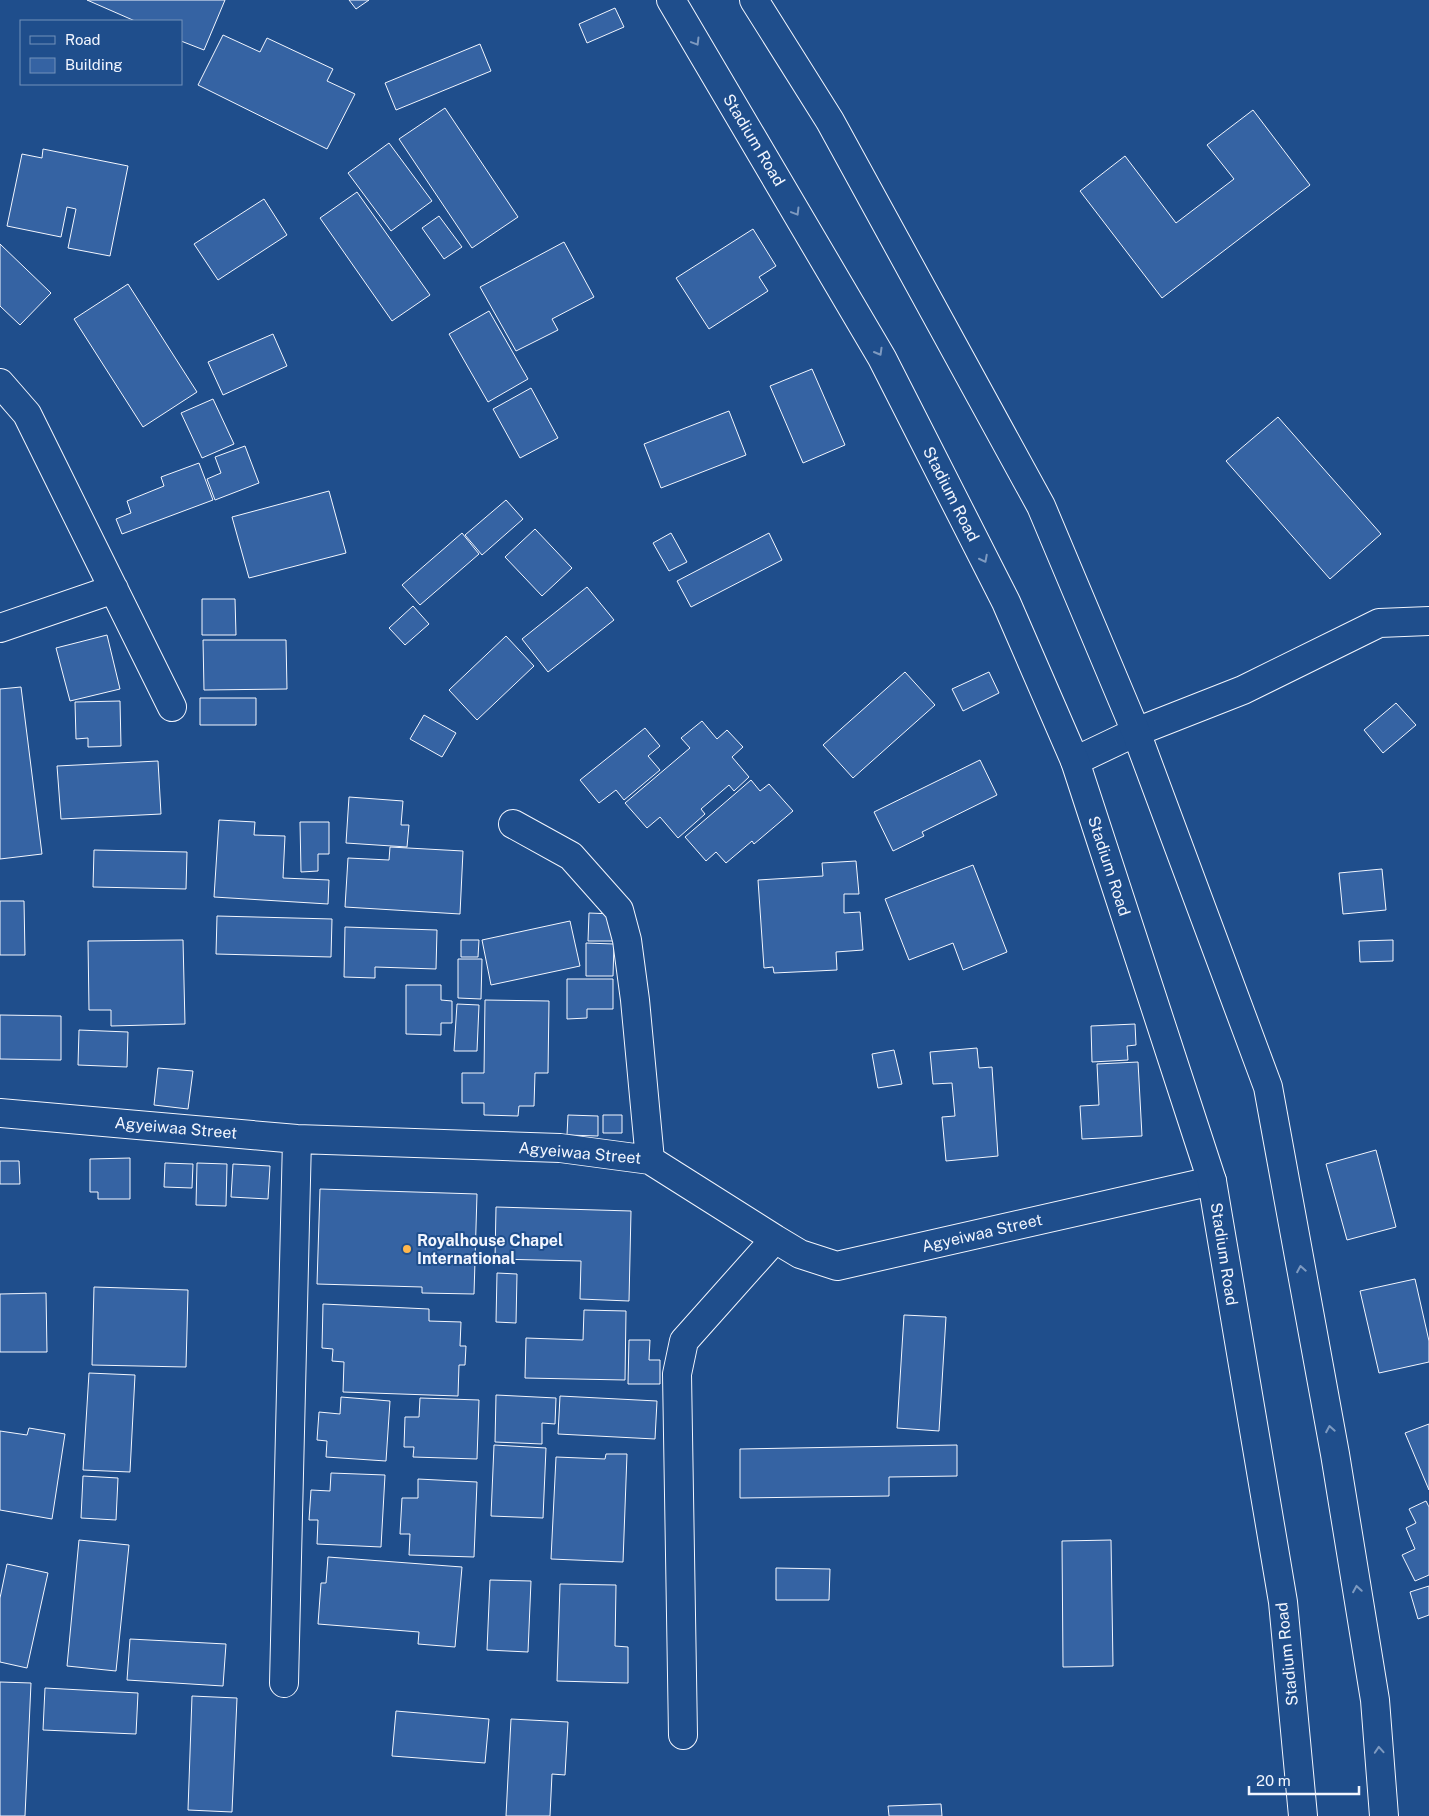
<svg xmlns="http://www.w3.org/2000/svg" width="1429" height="1816" viewBox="0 0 1429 1816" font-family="'Public Sans',sans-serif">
<rect width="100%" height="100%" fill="#1f4e8c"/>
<!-- building -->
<path fill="#3563a3" stroke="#f2f6ff" d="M87 0H225L204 50 181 41V21H135Z
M349 0H369L356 9Z
M615 8 624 27 587 43 579 24Z
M223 35 260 52 267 38 333 69 327 81 355 94 327 149 198 85Z
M480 44 491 71 396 110 385 83Z
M445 108 518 217 472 248 399 139Z
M1253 110 1310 185 1162 298 1080 191 1125 156 1176 223 1234 179 1207 145Z
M389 143 432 201 391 231 348 173Z
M43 149 128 166 110 256 68 248 76 209 67 207 61 237 7 226 22 154 42 158Z
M357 192 430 295 392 321 320 218Z
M264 199 287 235 218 280 194 244Z
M439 216 462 247 444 259 422 228Z
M753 229 776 266 759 277 768 291 709 329 676 278Z
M564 242 594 297 552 319 558 330 516 351 480 287Z
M0 244 51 293 20 325 0 306Z
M128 284 197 392 143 427 74 319Z
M489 311 528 379 488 402 449 334Z
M273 334 287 366 223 395 208 362Z
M812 369 845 445 803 463 770 386Z
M531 388 558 438 520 458 493 409Z
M213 399 234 444 202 458 181 413Z
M729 411 746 455 661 488 644 444Z
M1278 417 1381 534 1330 579 1226 461Z
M245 446 259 483 215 500 207 479 221 473 215 457Z
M199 463 213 500 122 534 116 519 131 513 127 501 164 486 161 477Z
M329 491 346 553 249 578 232 517Z
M506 500 523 519 482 555 465 535Z
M535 529 572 568 542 596 505 557Z
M462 533 479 554 420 605 402 585Z
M671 533 687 562 669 571 653 543Z
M769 533 782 560 691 607 677 581Z
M587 587 614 620 548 672 522 639Z
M202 599H235L236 635H202Z
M413 606 429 624 405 645 389 628Z
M107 635 120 689 70 701 56 648Z
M506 636 534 666 477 720 449 690Z
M203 640H286L287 689 204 690Z
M905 672 935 705 853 778 823 745Z
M989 672 999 693 963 711 952 689Z
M21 687 42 854 0 859V689Z
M200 698H256V725H200Z
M120 701 121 746 88 747V738L76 739 75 702Z
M1396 703 1416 725 1383 753 1364 730Z
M424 715 456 733 442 757 410 739Z
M702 721 717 739 727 730 743 747 732 757 749 777 734 791 729 785 701 809 705 814 678 838 660 817 647 828 625 803 690 748 681 738Z
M645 728 660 746 648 756 660 770 624 800 616 790 599 803 580 780Z
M980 760 997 795 922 832 924 836 893 851 874 812Z
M158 761 161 814 61 819 57 766Z
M751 780 760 791 769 784 793 811 754 844 752 841 726 863 716 852 706 861 685 837Z
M349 797 403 801 401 825H409L407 847 346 843Z
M219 820 255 822 254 835 285 836 283 878 329 880 328 904 214 897Z
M300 822H329V854H318V871L301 872Z
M390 847 463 851 460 914 345 907 348 858 389 860Z
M94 850 187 852 186 889 93 887Z
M856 861 859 894H844V913L860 912 863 950 836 952 837 970 774 973 773 967 764 968 758 880 823 876 822 863Z
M973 865 1007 952 963 970 953 943 909 960 885 899Z
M1382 869 1386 910 1343 914 1339 873Z
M0 901H24L25 955H0Z
M589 913 614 914V941H588Z
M217 916 332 919 331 957 216 954Z
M570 921 580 966 491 985 482 940Z
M345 927 437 930 436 969 375 967V978L344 977Z
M183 940 185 1024 111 1026V1010H89L88 941Z
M461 940H479L478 957H461Z
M1393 940V961L1360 962 1359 941Z
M586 943 614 944 613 976H586Z
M458 959H482L481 999 458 998Z
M567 979H613V1009H587V1018L567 1019Z
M406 985H441V1000L452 1001V1023H441V1035L406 1034Z
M485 1000 549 1001 548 1073H535L534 1106H519L518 1116 484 1115V1103H462V1073H484Z
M457 1004 479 1005 477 1051H454Z
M0 1015 61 1016V1060L0 1059Z
M1135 1024 1136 1045 1127 1046 1128 1060 1092 1062 1091 1026Z
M79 1030 128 1032 127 1067 78 1065Z
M977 1048 979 1068 992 1067 998 1156 946 1161 942 1117 955 1116 952 1083 933 1084 930 1052Z
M894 1050 902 1084 878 1088 872 1054Z
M1138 1062 1142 1136 1082 1139 1080 1106 1099 1105 1097 1064Z
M158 1068 193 1071 188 1109 154 1105Z
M568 1115 598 1116V1136L567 1135Z
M603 1115H622V1133H603Z
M1376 1150 1396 1227 1347 1240 1326 1164Z
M130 1158V1199H98V1192H90V1159Z
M0 1161H19L20 1184H0Z
M165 1163 193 1164 192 1188 164 1187Z
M197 1163 227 1164 226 1206 196 1205Z
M233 1164 270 1166 268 1199 231 1197Z
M320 1189 477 1194 474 1294 422 1293V1287L317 1284Z
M496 1207 631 1211 629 1301 580 1299 581 1261 495 1259Z
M497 1273 517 1274 516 1323 496 1322Z
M1415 1279 1429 1341V1362L1379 1373 1360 1291Z
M94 1287 188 1290 186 1367 92 1365Z
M46 1293 47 1352H0V1294Z
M323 1304 429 1309V1321L461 1322 460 1346H466L465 1365H459L458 1396 343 1392 344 1362 332 1361 333 1349 322 1348Z
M584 1310 626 1311 625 1380 525 1378 526 1338 583 1340Z
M904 1315 946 1317 939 1431 897 1428Z
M629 1340H650L649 1360H660V1384H628Z
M89 1373 135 1375 130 1472 83 1470Z
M496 1395 556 1398 555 1424 542 1423V1444L495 1442Z
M560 1396 657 1401 655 1439 558 1434Z
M341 1397 390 1401 386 1461 326 1457 327 1441 317 1440 319 1412 340 1414Z
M420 1398 479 1400 477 1459 413 1457 414 1447H404L405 1417H419Z
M1429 1424V1490L1405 1433Z
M29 1428 65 1434 52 1519 0 1510V1431L27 1435Z
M494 1445 546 1448 543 1518 491 1516Z
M957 1445V1476L889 1477V1496L740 1498V1449Z
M606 1454H627L623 1562 551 1559 556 1457 605 1459Z
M331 1473 385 1475 381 1547 317 1544 318 1520H309L311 1490 330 1491Z
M83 1476 118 1478 116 1520 81 1518Z
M418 1479 477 1482 474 1557 409 1555 410 1534H400L402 1498H418Z
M1426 1501 1429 1507V1575L1415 1581 1402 1555 1415 1549 1406 1528 1416 1523 1409 1509Z
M79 1540 129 1545 116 1671 67 1666Z
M1111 1540 1113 1666 1063 1667 1062 1541Z
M328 1557 462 1567 455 1647 418 1644 419 1632 318 1624 321 1583H326Z
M7 1564 48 1573 27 1668 0 1662V1598Z
M776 1568 830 1569 829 1600H776Z
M490 1580 531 1581 528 1652 487 1650Z
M560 1584 616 1585 615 1646 628 1647V1683L557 1681Z
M1429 1586V1615L1418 1619 1410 1592Z
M130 1639 226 1644 223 1686 127 1680Z
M0 1682 31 1683 25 1816H0Z
M45 1688 138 1693 136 1734 43 1730Z
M192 1696 237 1698 232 1812 188 1810Z
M396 1711 489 1719 485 1763 392 1756Z
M511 1719 568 1722 565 1775 552 1774 550 1816H506Z
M941 1804 942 1816H889L888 1806Z"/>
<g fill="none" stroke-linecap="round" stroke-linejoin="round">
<defs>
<path id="minor" d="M0 383 27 414 172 707
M0 628 114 589
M1075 761 1136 732 1243 690 1379 623 1429 621
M513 824 571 856 619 910 627 940 635 1000 650 1160
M0 1113 297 1139 560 1148 650 1160 775 1239 800 1254 837 1266 1212 1181
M284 1683 297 1139
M683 1735 677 1374 684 1341 775 1239"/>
<path id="major" d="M671 0 882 358 1006 602 1075 761 1212 1181 1283 1602 1303 1816
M754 0 830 121 1041 506 1136 732 1268 1087 1335 1454 1375 1700 1384 1816"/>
</defs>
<!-- minor casing -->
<use href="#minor" stroke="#f2f6ff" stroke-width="30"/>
<!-- major casing -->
<use href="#major" stroke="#f2f6ff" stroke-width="30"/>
<!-- minor -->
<use href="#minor" stroke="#1f4e8c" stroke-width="28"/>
<!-- major -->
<use href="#major" stroke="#1f4e8c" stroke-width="28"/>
</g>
<!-- one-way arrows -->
<defs><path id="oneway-chevron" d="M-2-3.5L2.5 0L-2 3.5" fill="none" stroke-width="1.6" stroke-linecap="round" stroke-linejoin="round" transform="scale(1.25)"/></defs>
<g stroke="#7e9ac0">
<use href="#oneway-chevron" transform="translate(696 42) rotate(59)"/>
<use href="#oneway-chevron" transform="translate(796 212) rotate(59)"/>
<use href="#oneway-chevron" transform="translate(879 352) rotate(60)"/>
<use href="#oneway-chevron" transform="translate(984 559) rotate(63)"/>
<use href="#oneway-chevron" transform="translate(1301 1269) rotate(-100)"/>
<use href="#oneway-chevron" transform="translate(1330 1429) rotate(-100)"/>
<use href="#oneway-chevron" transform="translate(1357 1589) rotate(-99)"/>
<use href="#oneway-chevron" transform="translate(1379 1750) rotate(-94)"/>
</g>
<!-- markers -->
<circle fill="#ffb74d" stroke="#1f4e8c" stroke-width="2" cx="407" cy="1249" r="5"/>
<g text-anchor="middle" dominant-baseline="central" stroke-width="4" stroke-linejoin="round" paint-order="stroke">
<!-- street labels -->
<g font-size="16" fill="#f2f6ff" stroke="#1f4e8c">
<text transform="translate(754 140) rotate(59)">Stadium Road</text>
<text transform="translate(951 494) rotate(63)">Stadium Road</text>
<text transform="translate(1109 866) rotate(72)">Stadium Road</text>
<text transform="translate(176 1128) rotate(5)">Agyeiwaa Street</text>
<text transform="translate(580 1153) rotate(5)">Agyeiwaa Street</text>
<text transform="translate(982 1233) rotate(-13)">Agyeiwaa Street</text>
<text transform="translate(1224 1254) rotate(81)">Stadium Road</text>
<text transform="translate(1287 1654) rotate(-96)">Stadium Road</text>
</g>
<!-- poi labels -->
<g font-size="16" font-weight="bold" fill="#f2f6ff" stroke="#1f4e8c" text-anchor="start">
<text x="417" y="1240">Royalhouse Chapel<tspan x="417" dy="18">International</tspan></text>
</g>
</g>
<!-- legend -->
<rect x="20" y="20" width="162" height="65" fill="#1f4e8c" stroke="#7391ba"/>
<rect x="30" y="36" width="25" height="8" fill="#1f4e8c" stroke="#7391ba"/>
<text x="65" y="45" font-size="15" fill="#f2f6ff">Road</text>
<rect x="30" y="58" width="25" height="15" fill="#3563a3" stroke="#7391ba"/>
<text x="65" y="70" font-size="15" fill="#f2f6ff">Building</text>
<!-- scale -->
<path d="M1249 1786v8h110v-8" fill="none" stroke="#f2f6ff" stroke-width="2.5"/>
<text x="1256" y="1786" font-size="15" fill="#f2f6ff" stroke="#1f4e8c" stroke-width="4" paint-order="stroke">20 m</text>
</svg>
